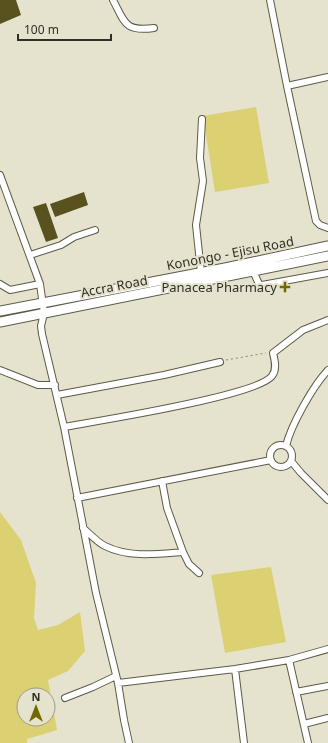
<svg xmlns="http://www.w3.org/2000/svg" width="328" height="743" viewBox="0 0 328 743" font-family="'Noto Sans',sans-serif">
<rect width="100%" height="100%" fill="#e5e3ce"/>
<!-- green -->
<path fill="#dbd072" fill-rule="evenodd" d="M256 107 269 183 215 192 203 116Z
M0 512 21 540 36 583 34 618 38 630 58 625 80 612 85 651 68 671 48 680 57 730 27 739V743H0ZM24 695H48V719H24Z
M271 567 286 642 225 653 211 575Z"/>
<!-- building -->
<path fill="#59521e" d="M0 0H16L21 15 0 24Z
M84 192 88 205 55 217 50 204Z
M46 203 58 238 46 242 33 207Z"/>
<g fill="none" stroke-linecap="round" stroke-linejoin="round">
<defs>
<path id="minor" d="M113 0C125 23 125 32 154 28
M270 0 287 86 316 221 320 225 328 228
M287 86 328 77
M0 175 40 284 44 313 41 326 42 334 64 427 96 593 118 683 124 720 129 743
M30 255 61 245 74 237 95 230
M253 271 259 284 262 285 328 273
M201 272 196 225 203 181 200 158 202 119
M0 284 10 290 40 284
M0 370 38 385H55
M57 395 164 375 220 362
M64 427C97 421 257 396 272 376 277 370 275 361 273 353L303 330 328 320
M270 456a11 11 0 1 1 22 0a11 11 0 1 1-22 0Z
M286 446C291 425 313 386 328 370
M291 461 301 473 328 500
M162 481 167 508 183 552 189 564 199 573
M77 498 271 460
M83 528C90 534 97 542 105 546 129 558 158 554 183 552
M289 660 308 743
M235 669 244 743
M118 683 235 669 289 660 328 649
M296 692 328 686
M65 698 93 687 116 676
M304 724 328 718"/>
<path id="highway" d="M0 311 225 268 328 246
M0 322 328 256"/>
</defs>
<!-- minor casing -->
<use href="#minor" stroke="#5c5a48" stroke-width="8"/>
<!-- highway casing -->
<use href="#highway" stroke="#5c5a48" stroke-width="11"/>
<!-- path -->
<path stroke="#878577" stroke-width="1" stroke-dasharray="2 3" stroke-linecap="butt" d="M226 360 266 353"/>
<!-- minor -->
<use href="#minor" stroke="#fff" stroke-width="6"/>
<!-- highway -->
<use href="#highway" stroke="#fff" stroke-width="9"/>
</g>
<!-- markers -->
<path fill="#726800" stroke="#e5e3ce" stroke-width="1.5" d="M283 281h4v4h4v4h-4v4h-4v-4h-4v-4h4z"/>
<g text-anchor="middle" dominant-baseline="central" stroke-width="4" stroke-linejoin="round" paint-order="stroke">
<!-- street labels -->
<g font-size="13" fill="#302f27" stroke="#e5e3ce">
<text transform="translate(230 253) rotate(-11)">Konongo - Ejisu Road</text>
<text transform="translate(114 286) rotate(-11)">Accra Road</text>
</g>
<!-- poi labels -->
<g font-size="13" fill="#302f27" stroke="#e5e3ce" text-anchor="end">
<text x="277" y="287">Panacea Pharmacy</text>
</g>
</g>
<!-- north arrow -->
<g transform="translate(36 707)"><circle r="19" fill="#e5e3ce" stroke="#9d9b8b"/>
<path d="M0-3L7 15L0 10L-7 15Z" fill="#726800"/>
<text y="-6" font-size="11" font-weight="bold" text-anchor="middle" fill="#302f27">N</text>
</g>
<!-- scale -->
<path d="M18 34v6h93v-6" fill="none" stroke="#302f27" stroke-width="2"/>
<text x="24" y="34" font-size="12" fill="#302f27" stroke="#e5e3ce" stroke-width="3" paint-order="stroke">100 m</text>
</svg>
